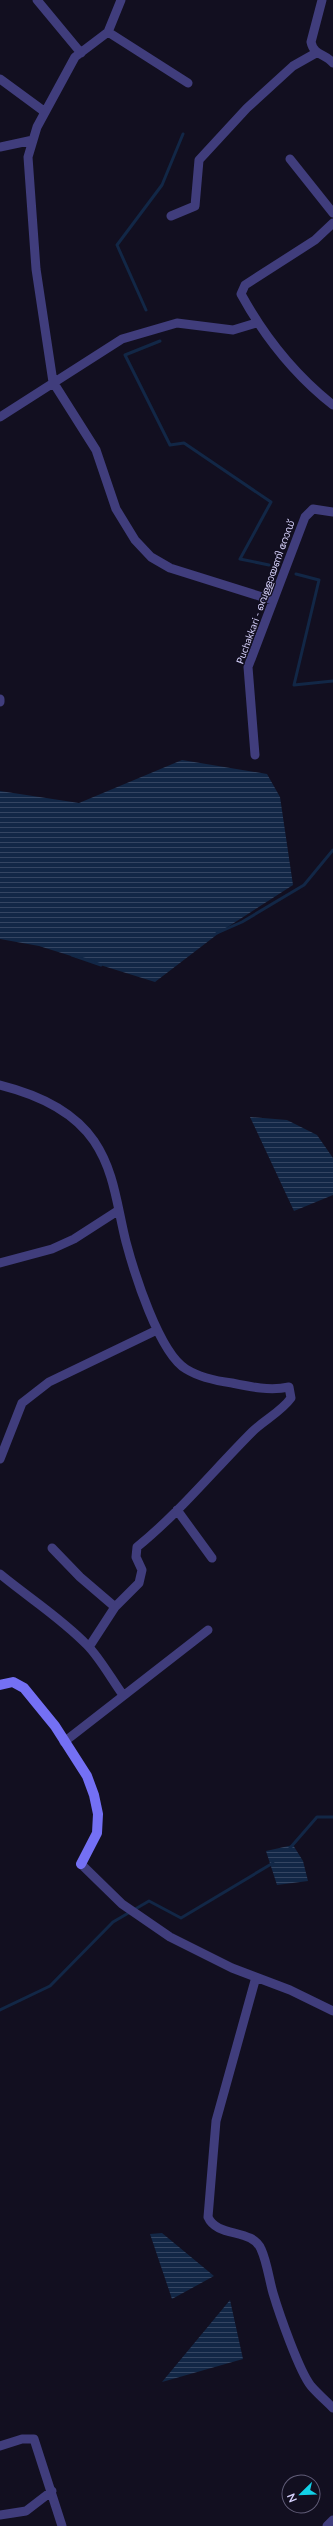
<svg xmlns="http://www.w3.org/2000/svg" width="333" height="2526" viewBox="0 0 333 2526" font-family="Lato,'Noto Sans Malayalam',sans-serif">
<defs>
<pattern id="water-rules" width="6" height="5" patternUnits="userSpaceOnUse"><rect width="6" height="5" fill="#122746"/><path d="M0 2.5h6" fill="none" stroke="#344562"/></pattern>
</defs>
<rect width="100%" height="100%" fill="#120f20"/>
<!-- water -->
<path fill="url(#water-rules)" d="M182 760 267 774 280 797 293 885 223 930 155 982 39 946 0 939V791L79 803Z
M250 1117 287 1120 317 1135 333 1158V1195L294 1211Z
M293 1845 303 1861 308 1881 277 1885 266 1851Z
M162 2233 214 2276 172 2299 150 2234Z
M230 2300 243 2359 162 2382Z"/>
<g fill="none" stroke-linecap="round" stroke-linejoin="round">
<!-- stream -->
<path stroke="#122746" stroke-width="3" d="M146 310 117 245 162 185 183 134
M160 341 125 355 170 445 184 443 271 502 240 559 269 565
M296 574 319 580 294 685 333 681
M217 933 242 922 304 885 333 850
M72 955 101 965
M290 1848 317 1817H333
M0 2010 50 1986 113 1922 149 1901 181 1918 273 1863"/>
<!-- street -->
<path stroke="#403d7c" stroke-width="9" d="M37 0 81 53
M121 0 108 32 75 57 37 127 28 157 36 269 53 382 96 450 116 509 135 540 151 557 170 568 272 600
M322 0 311 42C314 56 325 53 333 63
M108 32 188 83
M0 79 45 112
M0 147 33 140
M290 159 333 213
M171 216 195 206 199 160 247 108 293 66 316 53
M333 223 315 240 245 285 241 294C264 336 295 375 333 405
M0 417 122 339 177 323 233 330 256 323
M0 699V702
M255 755 248 667 305 517 313 509 333 512
M0 1085C36 1094 73 1110 94 1141 115 1172 117 1207 126 1242 134 1272 159 1353 186 1369 199 1377 217 1381 232 1383 251 1387 270 1391 289 1387L291 1398C281 1412 264 1420 252 1432 214 1470 179 1513 137 1547L136 1557 142 1570 139 1583 115 1607 89 1647
M0 1263 52 1249 74 1239 119 1210
M0 1459 22 1403 49 1382 157 1330
M177 1510 212 1558
M52 1548 80 1577 115 1607
M0 1574C29 1598 61 1618 87 1645 100 1658 112 1680 123 1695
M64 1742 208 1630
M81 1864 122 1904 170 1937 232 1968 290 1990 333 2011
M256 1977 216 2121 208 2217C217 2238 252 2228 261 2249 267 2262 269 2279 273 2293 279 2313 299 2371 311 2386 318 2394 326 2401 333 2408
M0 2446 22 2439H34L62 2526
M0 2515 26 2511 52 2491
M327 2526 333 2520"/>
<!-- secondary -->
<path stroke="#7470f4" stroke-width="10" d="M0 1685 13 1682 24 1688 55 1726 87 1776 94 1795 98 1814 97 1833 81 1864"/>
</g>
<g text-anchor="middle" dominant-baseline="central" stroke-width="3" stroke-linejoin="round" paint-order="stroke">
<!-- street labels -->
<g font-size="10" fill="#d7d2fc" stroke="#120f20">
<text transform="translate(265 592) rotate(-70)">Puchakkari - വെള്ളായണി റോഡ്</text>
</g>
</g>
<!-- north arrow -->
<g transform="translate(301 2494) rotate(247)"><circle r="19" fill="#120f20" stroke="#615d78"/>
<path d="M0-3L7 15L0 10L-7 15Z" fill="#12d1e8"/>
<text y="-6" font-size="11" font-weight="bold" text-anchor="middle" fill="#d7d2fc">N</text>
</g>
</svg>
